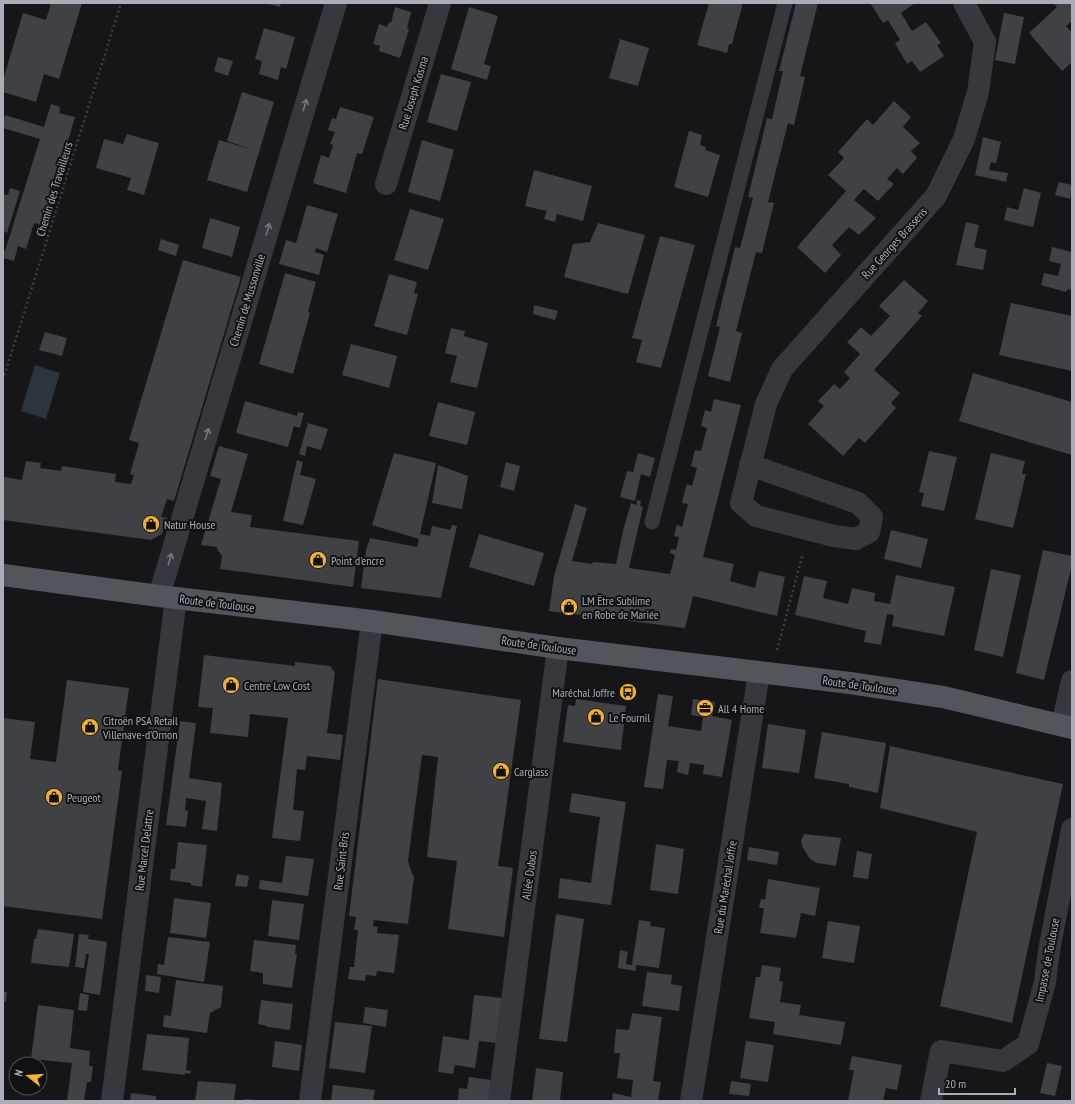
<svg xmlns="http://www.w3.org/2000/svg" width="1075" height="1104" viewBox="0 0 1075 1104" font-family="'PT Sans Narrow',sans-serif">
<rect width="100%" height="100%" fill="#161618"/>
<!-- water -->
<path fill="#2c353c" d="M35 365 60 373 46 419 21 411Z"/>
<!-- building -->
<path fill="#404145" d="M51 3H82L59 79 44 74 36 102 3 92V80L23 13 46 20Z
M265 3H281L280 7Z
M709 3H743L732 44H729L727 53 697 45Z
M796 3H818L800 76 805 77 794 125 788 123 768 202 774 203 762 253 756 252 736 331 742 333 730 382 708 376 720 327 716 326 735 247 740 248 753 198 748 197 767 118 772 119 783 71H779Z
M870 3H915L901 13 912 31 926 22 941 43 937 45 944 56 920 72 912 61 907 64 895 43 900 40 888 20 883 23Z
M1053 3H1072V21L1066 26 1072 33V62L1062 71 1029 33 1057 7Z
M395 7 411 12 407 28 409 29 400 58 379 51 380 46 373 44 379 24 387 27 389 22 391 23Z
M469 7 498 16 484 64 491 66 487 80 451 69Z
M1004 13 1024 17 1015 64 995 60Z
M264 28 295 37 286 69 281 67 278 80 259 74 262 61 255 59Z
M620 39 649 48 638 86 609 78Z
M218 57 233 61 228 76 214 71Z
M441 74 471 82 457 131 427 122Z
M242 92 274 102 247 192 207 180 219 140 251 149 227 141Z
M894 101 911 117 903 127 920 143 911 151 917 158 903 174 897 168 887 179 894 184 878 201 864 189 854 200 876 218 859 235 849 227 832 245 841 255 825 273 797 247 846 191 828 175 844 158 838 152 867 119 873 125Z
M51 104 60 107 59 113 75 117 49 207 45 226 34 223 26 249 18 246 14 261 3 258V251H5L40 139 3 128V123L5 115 44 127Z
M340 107 374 117 362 154 357 153 346 193 313 183 321 155 329 158 333 145 330 144 335 132 328 130 332 118 336 119Z
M689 131 702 135 700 145 706 147 705 150 720 155 708 197 674 187Z
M127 134 159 143 144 195 127 190 131 178 96 168 104 139 123 144Z
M983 137 1001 142 996 163 991 162 989 170 1008 173 1006 182 975 175Z
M422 140 454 150 440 201 408 192Z
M534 170 592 186 583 221 557 214 555 222 544 219 547 211 525 206Z
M1059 182 1072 185 1070 199 1055 195Z
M10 188 20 191 7 233 3 231V194L8 195Z
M1024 188 1041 193 1033 227 1004 220 1007 207 1018 210Z
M307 205 338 214 327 252 316 248 315 252 324 255 319 275 279 264 286 240 296 243Z
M410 209 444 219 428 270 394 260Z
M210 218 240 227 232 257 202 248Z
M966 222 979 225 974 247 987 250 983 270 956 265Z
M598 223 645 235 628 294 564 277 573 244 590 242Z
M660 236 695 245 661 368 636 362 642 340 632 338Z
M161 239 179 245 176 256 158 250Z
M1052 247 1072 252V290L1068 289 1066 292 1041 285 1044 273 1058 276 1061 264 1049 261Z
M183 260 241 277 174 501 167 499 161 517 167 518 162 534 151 540 3 520V477L22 480 26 461 41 463 40 468 61 471 62 466 116 474 115 482 131 484 134 475 130 474 139 443 129 440Z
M285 273 316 282 308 312 310 313 293 374 259 364Z
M389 274 417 282 414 293 418 294 407 335 374 326Z
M904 280 928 301 918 313 922 316 874 370 900 393 891 403 896 408 865 443 859 438 843 456 808 424 824 406 818 401 834 384 840 389 850 378 844 372 860 354 847 342 861 327 871 336 890 316 879 306Z
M1011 303 1072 316V371L999 355Z
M534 305 558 311 555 320 533 314Z
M451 328 465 331 464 336 488 343 477 388 450 382 457 356 445 353Z
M45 332 67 338 62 356 39 350Z
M351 344 397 356 389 388 342 375Z
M973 373 1072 402V455L959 421Z
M714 399 741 405 703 557 734 564 730 581 755 588 759 571 785 577 777 616 693 596 685 628 549 611 554 576 575 504 587 508 572 561 592 564 593 562 616 564 623 531 631 503 636 505 637 500 641 501 640 506 643 507 629 568 670 574 675 555 670 553 671 549 676 550 679 537 674 536 677 525 682 527 688 504 682 503 684 494 687 484 692 486 697 468 691 466 695 450 701 451 707 428 701 426 705 410 711 412Z
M245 401 297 416 298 412 304 413 300 428 294 426 288 447 236 433Z
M438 402 475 412 467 445 429 436Z
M308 423 328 429 321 450 307 446 305 456 299 454Z
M219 446 248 454 231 512 252 515 250 527 359 541 353 587 220 569 222 556 217 549V547L201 545 221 479 210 476Z
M929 451 957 457 944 511 921 506 924 493 919 492Z
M394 453 436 463 420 534 430 536 432 526 450 530 452 525 457 526 441 598 361 588 366 550 370 538 417 547 419 539 372 525Z
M638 453 655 458 650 477 641 474 635 501 620 497 627 471 633 472Z
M991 453 1025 461 1022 474H1026L1013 528 975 519Z
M297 460 303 462 300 475 316 479 303 525 283 521Z
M506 462 520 466 514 491 500 487Z
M438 465 468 476 462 509 432 503Z
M891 530 928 539 921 568 884 559Z
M479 534 544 553 534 586 469 567Z
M1043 550 1072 556V565L1044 680 1016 673Z
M991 569 1021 575 1003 657 974 650Z
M896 575 955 587 944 636 892 626 894 615 887 614 881 645 864 642 866 631 795 615 804 576 827 581 823 598 848 604 852 588 875 593 874 601 890 604Z
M204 655 295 666V662L330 666 335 673 327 733 343 735 340 760 307 756 305 770 297 769 293 810 304 811 300 841 272 838 288 718 250 714 248 737 210 733 213 708 198 707Z
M378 679 521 700 498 866 513 868 504 937 448 929 457 861 427 857 438 757 422 755 408 861 411 871 414 877 408 924 374 920 373 926 378 927 377 933 399 935 394 973 377 971 376 976 366 975 365 981 348 979 350 967H354L358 930H354L356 917 349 916Z
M67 680 129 688 118 770 122 771 102 919 3 906V718L35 722 30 759 56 762Z
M658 694 673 696 668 726 701 731 703 717 691 715 693 699 715 702 712 716 732 720 722 777 703 774 704 765 690 763 688 775 677 772 679 761 667 760 663 789 644 787Z
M576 699 626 706 621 750 563 742 568 705 575 706Z
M180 721 196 723 189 778 222 783 217 831 202 829 206 801 186 798 185 810 188 811 186 827 166 825Z
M768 724 806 730 799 773 762 768Z
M822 732 886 743 878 793 849 787V784L814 778Z
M890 746 1063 784 1012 1023 940 1006 977 832 880 808Z
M572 793 626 802 611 905 558 898 560 878 591 883 600 817 569 812Z
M804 834 841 838 836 866 817 863 810 859 802 846 801 841Z
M178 842 207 845 202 887 191 885V883L170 880 171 869H175Z
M656 844 684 849 678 894 650 890Z
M749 847 779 852 777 865 747 860Z
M857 851 872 854 868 879 853 877Z
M286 856 314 859 308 896 259 889 260 880 282 883Z
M237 874 249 876 247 887 235 886Z
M768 879 820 888 815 916 801 913 796 938 760 933 764 908H759L761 899 765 900Z
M174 898 211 903 206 938 170 933Z
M272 900 304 904 299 940 268 936Z
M556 914 584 919 567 1042 539 1039Z
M639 920 651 922 650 926 665 928 659 968 636 965V971L618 968 620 950 628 952 626 964 632 965Z
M828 921 860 926 854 963 822 958Z
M38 929 74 934 69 967 31 963 34 939H36Z
M79 934 89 935 88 939 107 942 100 995 83 992 89 954H86L84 968 75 967Z
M168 937 210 942 204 982 157 974 158 964 164 965Z
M254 940 296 945 295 954 297 953 292 988 263 984V973L250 971Z
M762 965 781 968 779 981 783 982 780 1002 801 1005 799 1015 845 1022 841 1045 773 1034 775 1022 749 1018 756 977H760Z
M647 972 672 975 671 984 682 986 679 1011 642 1006Z
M146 975 161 977 159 993 145 991Z
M176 980 223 986 221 1007 210 1013 207 1033 163 1027 164 1015 171 1016Z
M3 992H7L6 1002 3 1001Z
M80 993 89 995 87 1011 78 1010Z
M474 995 502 998 496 1043 479 1041 475 1068 455 1065 453 1074 438 1072 443 1036 469 1040Z
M261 1000 293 1004 290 1030 267 1027V1026L258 1024Z
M38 1005 74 1010 70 1048 90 1051 89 1066H93L91 1082H87L84 1101H67L72 1063 31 1059Z
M365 1007 388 1010 386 1027 363 1023Z
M632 1013 662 1017 653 1081 661 1082 658 1101H612L613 1093 631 1097 633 1080 617 1078 620 1053H614L616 1029 629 1030Z
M335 1022 372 1026 365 1073 329 1068Z
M147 1034 189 1038 186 1070 191 1071 190 1074 185 1073V1075L142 1070Z
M275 1041 302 1045 299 1071 272 1067Z
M746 1041 774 1045 768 1082 740 1078Z
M852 1056 902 1065 897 1090 886 1088 883 1101H848L854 1070H849Z
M1047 1063 1062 1066 1055 1096 1040 1093Z
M536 1068 563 1072 560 1101H532Z
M469 1077 491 1080 488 1101H458L459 1088 467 1089Z
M198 1081 236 1084 234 1101H195Z
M731 1081 751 1084 749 1096 729 1094Z
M333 1085 375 1090 373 1101H331Z
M131 1093 156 1096V1101H130Z
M245 1099 257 1100V1101H244Z"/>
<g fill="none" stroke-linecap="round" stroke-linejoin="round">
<!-- path -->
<path stroke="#3d3f44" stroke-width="2.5" stroke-dasharray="2 3" stroke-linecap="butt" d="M3 380 121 3
M777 650 803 553"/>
<!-- service -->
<path stroke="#37383d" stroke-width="15" d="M652 522 785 3"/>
<!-- minor -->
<path stroke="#37383d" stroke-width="22" d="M386 184 440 3
M750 465 858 503 872 517 869 532 856 539 834 536 756 516 741 503 766 404 782 369 936 196 964 139 978 92 985 42 964 3
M159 596 336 3
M1062 725 1072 681
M112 1101 176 598
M310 1101 372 621
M499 1101 558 648
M691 1101 759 673
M931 1101 941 1051 1003 1061 1028 1044 1045 982 1049 951 1072 829"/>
<!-- primary -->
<path stroke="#53555c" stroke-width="22" d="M3 575 159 596 372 621 558 648 850 683 943 697 1072 728"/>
</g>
<!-- one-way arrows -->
<defs><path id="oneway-shaft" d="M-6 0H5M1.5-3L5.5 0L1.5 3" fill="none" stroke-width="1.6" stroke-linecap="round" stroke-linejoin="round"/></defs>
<g stroke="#757881">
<use href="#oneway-shaft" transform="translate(305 105) rotate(-73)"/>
<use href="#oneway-shaft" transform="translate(268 229) rotate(-73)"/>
<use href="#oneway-shaft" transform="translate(207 434) rotate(-73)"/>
<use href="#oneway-shaft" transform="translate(170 559) rotate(-73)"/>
</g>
<!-- icons -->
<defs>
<symbol id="shop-disc" viewBox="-11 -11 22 22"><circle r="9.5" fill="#f2b134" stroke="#111113"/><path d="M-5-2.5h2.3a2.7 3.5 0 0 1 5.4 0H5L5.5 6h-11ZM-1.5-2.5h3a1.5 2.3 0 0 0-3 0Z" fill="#111"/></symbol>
<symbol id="bus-disc" viewBox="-11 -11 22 22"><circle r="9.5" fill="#f2b134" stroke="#111113"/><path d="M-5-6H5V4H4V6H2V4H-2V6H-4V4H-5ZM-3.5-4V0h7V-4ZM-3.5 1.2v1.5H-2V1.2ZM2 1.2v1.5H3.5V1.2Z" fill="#111"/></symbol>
<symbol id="office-disc" viewBox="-11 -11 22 22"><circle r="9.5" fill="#f2b134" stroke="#111113"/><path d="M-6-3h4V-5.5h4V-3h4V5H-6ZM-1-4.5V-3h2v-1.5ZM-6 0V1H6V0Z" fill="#111"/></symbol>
</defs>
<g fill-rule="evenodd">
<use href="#shop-disc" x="141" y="514" width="20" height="20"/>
<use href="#shop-disc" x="308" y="550" width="20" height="20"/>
<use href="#shop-disc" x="559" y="597" width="20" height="20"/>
<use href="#shop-disc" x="221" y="675" width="20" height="20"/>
<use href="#bus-disc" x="618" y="682" width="20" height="20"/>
<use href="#office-disc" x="695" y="698" width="20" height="20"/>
<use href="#shop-disc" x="586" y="707" width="20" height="20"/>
<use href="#shop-disc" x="80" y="717" width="20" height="20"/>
<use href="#shop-disc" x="491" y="761" width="20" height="20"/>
<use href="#shop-disc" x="44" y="787" width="20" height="20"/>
</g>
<g text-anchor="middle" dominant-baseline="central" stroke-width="4" stroke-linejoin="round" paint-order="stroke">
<!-- street labels -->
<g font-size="12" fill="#a8adb8" stroke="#111113">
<text transform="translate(413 93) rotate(-73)">Rue Joseph Kosma</text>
<text transform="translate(54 189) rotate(-73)">Chemin des Travailleurs</text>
<text transform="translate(894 243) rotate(-48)">Rue Georges Brassens</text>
<text transform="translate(247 300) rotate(-73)">Chemin de Mussonville</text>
<text transform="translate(217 603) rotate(7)">Route de Toulouse</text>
<text transform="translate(539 645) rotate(8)">Route de Toulouse</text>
<text transform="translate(860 685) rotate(8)">Route de Toulouse</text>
<text transform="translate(144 850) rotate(-83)">Rue Marcel Delattre</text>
<text transform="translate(341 861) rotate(-83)">Rue Saint-Bris</text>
<text transform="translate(529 875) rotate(-82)">Allée Dubos</text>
<text transform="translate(725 887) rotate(-81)">Rue du Maréchal Joffre</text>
<text transform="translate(1047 960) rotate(-79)">Impasse de Toulouse</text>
</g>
<!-- poi labels -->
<g font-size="12" fill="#a8adb8" stroke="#111113" text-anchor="start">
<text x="164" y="524">Natur House</text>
<text x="331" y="560">Point d'encre</text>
<text x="582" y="600">LM Être Sublime<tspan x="582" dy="14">en Robe de Mariée</tspan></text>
<text x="244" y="685">Centre Low Cost</text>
<text x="615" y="692" text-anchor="end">Maréchal Joffre</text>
<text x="718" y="708">All 4 Home</text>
<text x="609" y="717">Le Fournil</text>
<text x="103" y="720">Citroën PSA Retail<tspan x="103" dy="14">Villenave-d'Ornon</tspan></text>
<text x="514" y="771">Carglass</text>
<text x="67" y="797">Peugeot</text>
</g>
</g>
<!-- border -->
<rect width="1075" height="1104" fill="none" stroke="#a8adb8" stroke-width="8"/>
<!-- north arrow -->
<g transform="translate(28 1076) rotate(287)"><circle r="19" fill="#111113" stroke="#4d4f55"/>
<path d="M0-3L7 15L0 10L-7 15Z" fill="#f2b134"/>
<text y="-6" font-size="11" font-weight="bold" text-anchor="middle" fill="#a8adb8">N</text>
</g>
<!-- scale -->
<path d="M939 1088v6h76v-6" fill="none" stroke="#a8adb8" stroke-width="2"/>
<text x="945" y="1088" font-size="12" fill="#a8adb8" stroke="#111113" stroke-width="3" paint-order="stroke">20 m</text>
</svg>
